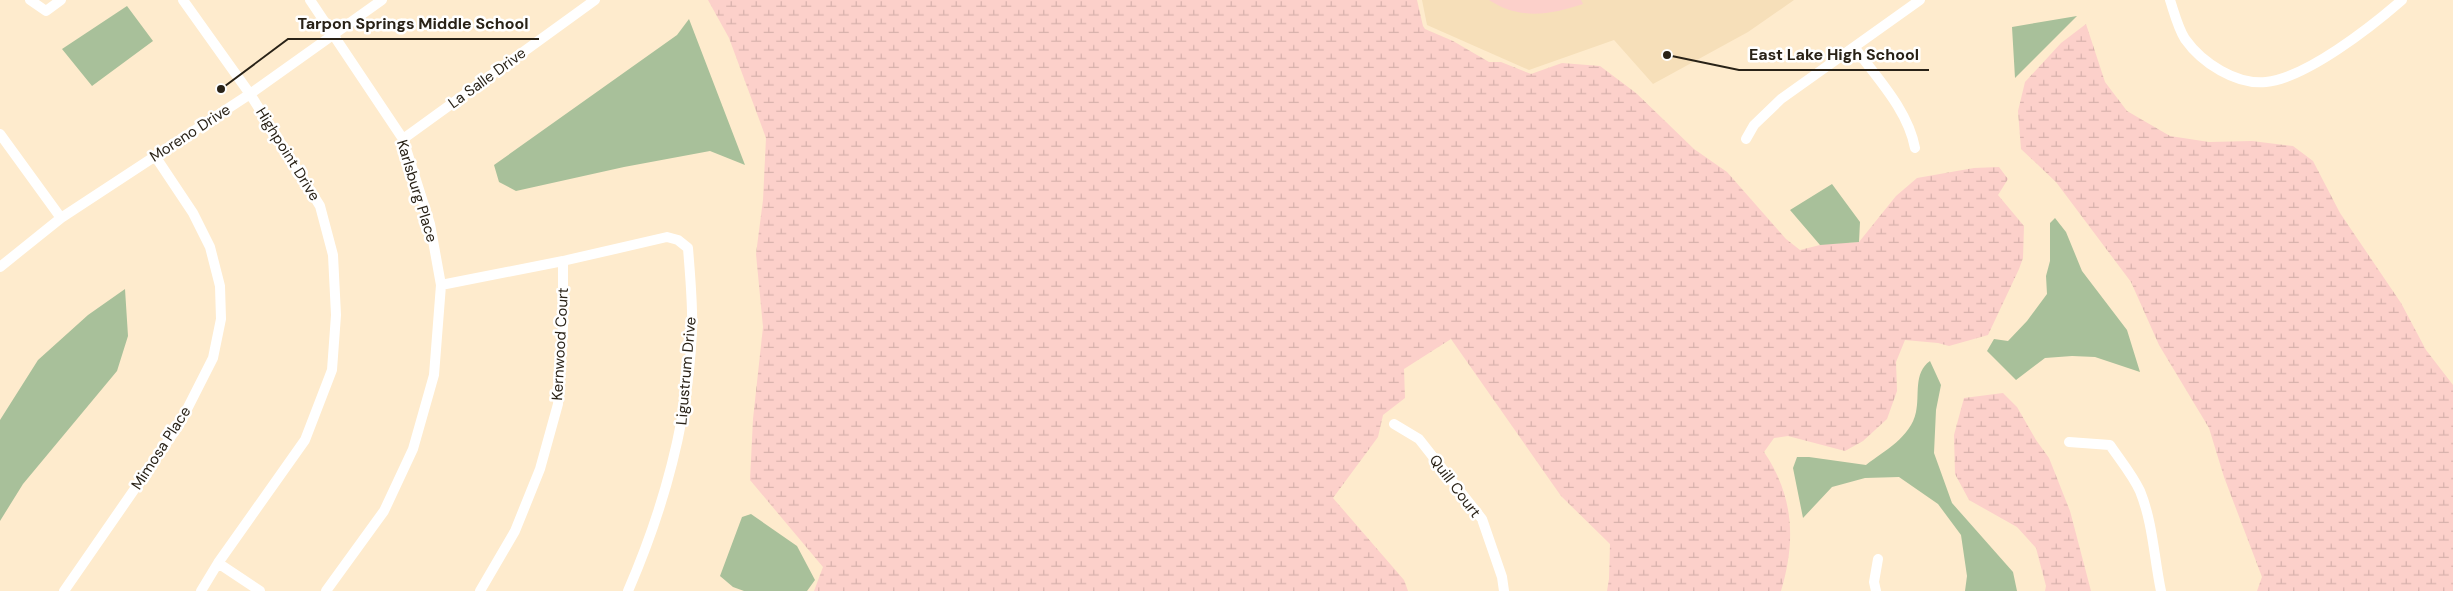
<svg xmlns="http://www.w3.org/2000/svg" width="2453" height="591" viewBox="0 0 2453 591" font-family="'DM Sans',sans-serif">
<defs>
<pattern id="wetland-marsh" width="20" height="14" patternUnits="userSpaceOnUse" patternTransform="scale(1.25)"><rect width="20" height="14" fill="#fcd0ca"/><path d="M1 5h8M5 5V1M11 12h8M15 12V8" fill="none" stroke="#d8b2ad"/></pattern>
</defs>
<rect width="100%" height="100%" fill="#feebcd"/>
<!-- built -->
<path fill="#f6dfb9" d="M1422 0H1794L1748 32 1653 84 1614 40 1529 70 1427 25Z"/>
<!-- wetland -->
<path fill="url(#wetland-marsh)" d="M708 0H1417L1423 26 1425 29 1453 41 1489 62H1501L1531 74 1562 63 1600 66 1636 93 1694 149 1727 172 1786 239 1800 250 1824 244 1859 242 1896 196 1917 178 1974 168 1999 167 2008 179 1998 195 2024 226 2023 258 2019 269 1988 335 1949 346 1938 343 1905 340 1896 362 1897 391 1887 419 1863 441 1845 451 1788 436 1774 438 1764 452C1794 496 1796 541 1781 591H1607L1609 579 1610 544 1561 496 1451 339 1404 369 1405 398 1383 415 1378 437 1333 498 1404 580 1408 591H814L823 567 750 480 753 419 763 327 756 254 763 200 766 138 729 38Z
M2086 24 2105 82 2127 111 2170 136 2209 142 2252 141 2293 146 2313 161 2340 213 2401 303 2426 350 2453 385V591H2257L2262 577 2224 477 2209 428 2159 345 2131 282 2056 182 2021 149 2018 111 2025 82 2061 43Z
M2003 393 2017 407 2036 440 2049 458 2070 511 2091 591H2045L2046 586 2036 548 2017 527 1969 500 1955 474 1954 435 1964 398Z"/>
<!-- pitch -->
<path fill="#fcd0ca" d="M1489 0H1581L1583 4C1550 15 1519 20 1489 0Z"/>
<!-- water -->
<path fill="#a8c09a" d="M127 6 153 41 92 86 62 49Z
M2077 16 2015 78 2012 27Z
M689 19 745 165 710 151 624 167 516 191 499 182 494 165 677 35Z
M1832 184 1860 222 1859 242 1820 245 1790 210Z
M2055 218 2066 232 2082 271 2127 330 2140 372 2095 357 2072 356 2045 358 2016 380 1987 351 1994 339 2008 341 2027 321 2047 294 2046 276 2050 261V223Z
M125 289 128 336 117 371 23 484 0 521V420L38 360 88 315Z
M1930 361 1941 385 1936 410 1934 453 1952 503 2013 572 2017 591H1965L1967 576 1961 535 1938 504 1899 477 1865 478 1832 487 1803 518 1793 468 1797 457H1809L1866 465C1884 451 1911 437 1916 412 1920 395 1913 373 1930 361Z
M751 514 797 546 815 580 807 591H744L733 587 720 576 742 517Z"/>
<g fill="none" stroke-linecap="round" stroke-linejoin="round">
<!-- minor -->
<path stroke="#fff" stroke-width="10" d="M30 0 46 11 61 0
M183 0 250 94 320 206 333 255 336 315 332 370 305 440 218 563 201 591
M310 0 403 139 430 224 441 285 434 375 413 449 384 511 326 591
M2170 0C2174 12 2178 28 2185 39 2202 63 2236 85 2266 82 2306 78 2371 27 2402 0
M1855 48C1877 78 1908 110 1915 148
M0 134 61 218
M403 139 595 0
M1746 139 1754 125 1781 99 1920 0
M0 267 61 218 250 94 382 0
M441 285 563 261 667 237 678 240 688 248C690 275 693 304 692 331 688 422 664 508 628 591
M1394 424 1419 439 1482 519 1502 577 1504 591
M2069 442 2110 445C2120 460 2132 474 2140 491 2153 523 2154 558 2161 591
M218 563 260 591
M64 591 179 425 213 358 221 319 220 286 210 247 193 213 155 156
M480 591 515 531 540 469 558 404 563 327V261
M1876 591 1874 582 1878 559"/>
</g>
<g text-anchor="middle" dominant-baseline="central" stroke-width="5" stroke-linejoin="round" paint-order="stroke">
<!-- street labels -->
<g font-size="15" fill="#292217" stroke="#fff">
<text transform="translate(487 78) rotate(-36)">La Salle Drive</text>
<text transform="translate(190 133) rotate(-33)">Moreno Drive</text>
<text transform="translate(288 154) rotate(58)">Highpoint Drive</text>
<text transform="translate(417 191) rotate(73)">Karlsburg Place</text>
<text transform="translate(560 344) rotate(-87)">Kernwood Court</text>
<text transform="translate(686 371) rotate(-85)">Ligustrum Drive</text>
<text transform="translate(161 448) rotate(-57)">Mimosa Place</text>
<text transform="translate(1455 486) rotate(53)">Quill Court</text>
</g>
</g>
<!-- callouts -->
<path fill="none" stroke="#292217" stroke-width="2" d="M221 89L288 39H539M1667 55L1739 70H1929"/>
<g fill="#292217" stroke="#fff" stroke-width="2">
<circle cx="221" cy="89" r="5"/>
<circle cx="1667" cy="55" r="5"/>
</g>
<g font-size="16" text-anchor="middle" font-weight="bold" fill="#292217" stroke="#fff" stroke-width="5" stroke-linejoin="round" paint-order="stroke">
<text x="413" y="29">Tarpon Springs Middle School</text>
<text x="1834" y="60">East Lake High School</text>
</g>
</svg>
